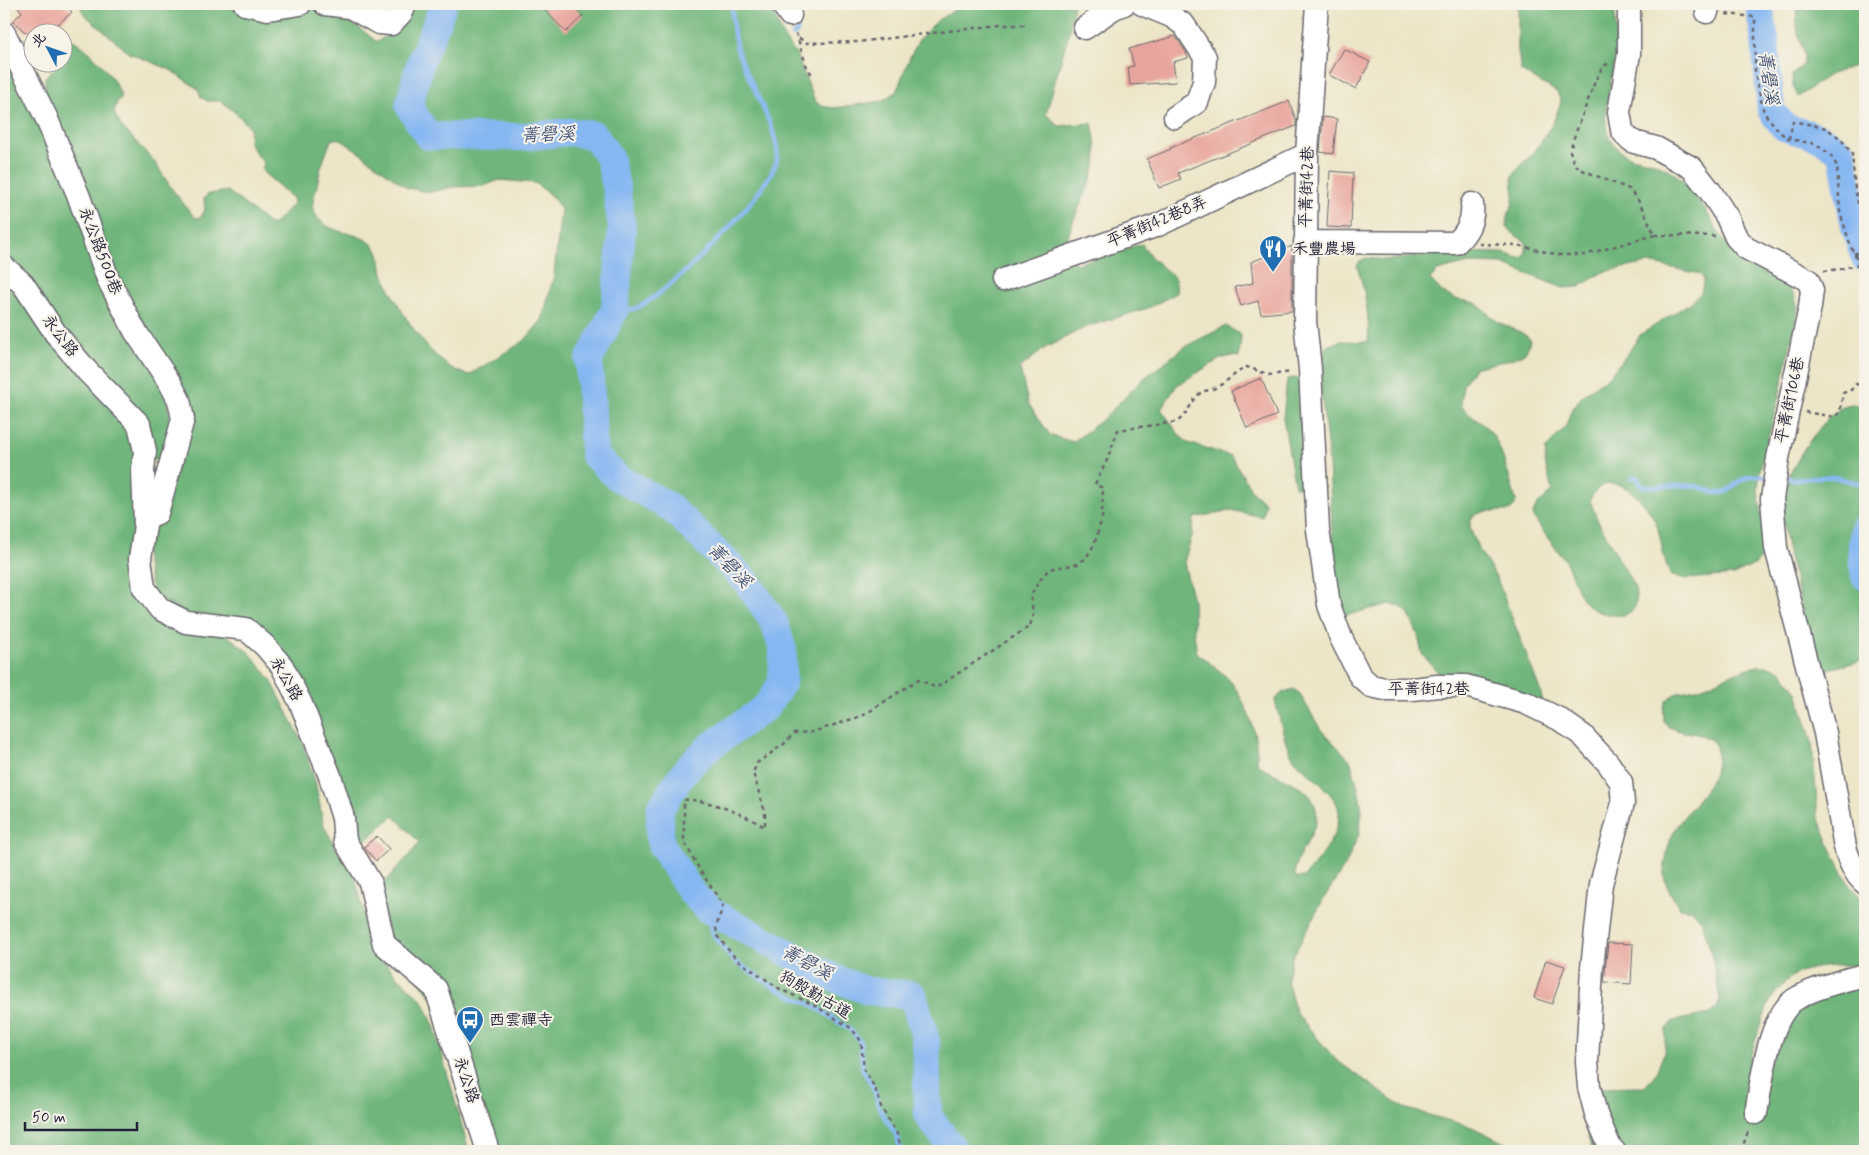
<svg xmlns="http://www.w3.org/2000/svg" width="1869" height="1155" viewBox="0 0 1869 1155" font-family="Mynerve,'LXGW WenKai TC',sans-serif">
<rect width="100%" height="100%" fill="#f7f3e8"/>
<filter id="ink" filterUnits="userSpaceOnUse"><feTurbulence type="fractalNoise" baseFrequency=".02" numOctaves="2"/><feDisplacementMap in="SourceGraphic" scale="10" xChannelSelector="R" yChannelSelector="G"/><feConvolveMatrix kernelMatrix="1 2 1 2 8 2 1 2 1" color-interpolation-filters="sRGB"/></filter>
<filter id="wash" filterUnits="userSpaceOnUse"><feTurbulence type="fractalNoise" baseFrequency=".0096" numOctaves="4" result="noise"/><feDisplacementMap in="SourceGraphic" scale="20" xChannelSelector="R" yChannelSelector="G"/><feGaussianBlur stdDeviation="1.12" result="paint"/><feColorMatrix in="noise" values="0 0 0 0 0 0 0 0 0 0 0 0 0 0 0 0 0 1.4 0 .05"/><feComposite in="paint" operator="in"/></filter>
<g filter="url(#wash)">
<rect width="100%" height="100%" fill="#ece5c7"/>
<!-- forest -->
<path fill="#6fb67c" stroke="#486c5c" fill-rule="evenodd" d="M79 4H222L228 8 270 12 319 7 344 16 377 42 398 28 411 4H771C776 21 783 41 796 54L815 101 821 106 834 108 882 101 896 92 910 57 920 38 938 20 965 4H1074L1070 29 1046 114 1059 126 1092 123C1095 138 1098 150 1095 166 1091 188 1063 231 1068 251 1069 255 1073 260 1076 264L1142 244 1152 258 1175 278 1177 293 1148 308 1086 327 1045 348 1020 368 1028 403 1050 435 1073 442 1104 418 1143 379 1186 346 1226 326 1241 335 1239 357 1232 356 1220 359 1177 385 1161 409 1180 436 1188 443 1231 456 1252 491 1265 503 1262 517 1231 510 1194 518 1192 536 1184 562 1193 601 1194 634 1197 653C1207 661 1228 676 1234 686 1249 709 1258 736 1257 763 1275 779 1310 782 1316 809 1322 833 1289 857 1296 878L1304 877C1317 862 1345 828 1338 807 1337 802 1331 795 1327 791 1318 779 1304 771 1294 759 1285 747 1279 715 1275 700L1282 693 1293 689 1299 693 1321 730 1350 760 1358 787 1362 810 1359 834 1345 866 1324 898 1292 958 1287 981 1296 1013 1336 1060 1404 1108 1472 1127 1521 1151H495L458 1032 390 941 378 890 418 845 419 842 395 817H392L355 850 270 644 192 618 152 592 145 554 175 478 185 421 129 308 46 102 45 77 60 63 62 62 63 44 68 38C85 43 119 80 121 98L117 102 114 113 121 126 154 161 172 189 195 218 201 217 205 210 204 199 208 194 228 191 269 224H274L294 203 293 198 264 173 262 170 264 164 249 143 250 128 238 115 221 101H207L201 97 198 89 169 69 129 53 84 14ZM338 138 355 149 407 188 430 192 453 187 484 186 499 180 535 183 548 193 561 208 554 275 542 320 524 341 469 375C433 369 397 307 384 276 381 268 382 257 377 250 364 230 335 237 320 220 316 217 314 211 312 207L321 167 331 140Z
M1518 4H1614L1617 44 1605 116 1609 138 1619 150 1630 157 1650 161 1670 170 1680 178 1706 210 1715 228 1728 244 1757 268 1788 287 1794 295 1798 309 1782 384 1760 469 1758 490 1765 543 1764 554 1756 564 1734 575 1687 579 1672 576C1661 559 1663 538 1655 521 1644 498 1608 462 1590 500L1597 519 1635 588C1637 599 1638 610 1626 614 1618 617 1611 615 1603 613 1575 606 1577 580 1564 559 1553 544 1541 531 1533 515 1535 503 1545 499 1552 491L1545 462 1546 449 1566 426 1572 408 1585 393 1607 378 1627 355 1640 335 1690 303 1701 293 1704 279 1700 274 1649 263 1603 272 1579 287 1563 288 1502 264 1469 263 1437 271 1430 279 1443 293 1455 299 1476 303 1498 322 1522 333 1530 339C1529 344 1528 350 1524 353 1512 361 1488 364 1474 368L1463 385 1461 405C1470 418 1480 420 1490 431 1501 445 1511 483 1516 501L1514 507 1510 511H1487L1474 515 1470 521V528L1478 548 1497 579 1540 690 1542 698 1540 703 1442 677 1422 654 1418 635 1408 613 1401 607 1389 604 1344 616 1334 570 1329 463 1321 389 1323 356 1325 349 1329 345 1342 341 1368 342C1370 316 1365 291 1357 266L1360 261 1366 258 1389 260 1454 252 1503 253 1519 258 1524 257 1526 253V242L1512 233 1507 227V218L1512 206 1514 194 1512 180 1514 173 1535 151 1553 123 1561 102 1557 92 1521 71 1518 51Z
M1796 4H1865V62L1829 75 1798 97 1793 86 1792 75 1804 64V56L1797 28Z
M4 51 161 381C169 407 179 440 158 462L153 458 93 366 4 259Z
M4 280 136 437V584L228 636 250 653 271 680 303 743 315 781 324 826 341 857 354 872 373 949 396 975 423 1001 434 1026 469 1151H4Z
M1303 377 1310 486 1295 487 1283 418 1287 379Z
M1852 404 1860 405 1865 409V660L1824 670 1816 665 1787 548 1781 504 1789 475 1807 444 1828 418 1843 406Z
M1758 666H1769L1781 670 1797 692 1812 742 1818 817 1832 851 1850 886 1865 902V965C1842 966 1815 964 1794 975 1788 979 1779 988 1775 994 1762 1011 1737 1088 1748 1106L1800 1002 1865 985V1151H1591C1593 1143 1588 1136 1585 1128 1582 1118 1581 1097 1587 1088L1645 1087 1656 1073 1664 1053 1666 1029 1673 1021 1709 1014 1717 1008 1720 999 1712 957 1702 921 1692 910 1680 908C1674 899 1664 885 1664 873 1665 861 1668 843 1674 832 1687 807 1714 790 1717 760 1717 754 1718 747 1713 742 1701 729 1680 737 1664 723 1664 716 1662 706 1667 700 1674 691 1690 691 1700 688 1719 681 1737 670 1758 666Z"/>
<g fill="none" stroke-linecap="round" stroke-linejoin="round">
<!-- stream -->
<path stroke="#86b7f2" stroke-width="4.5" d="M793 35 797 32 798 18
M1855 227 1865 225
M615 309C621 309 629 310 634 309 666 298 771 192 777 159 782 136 745 74 737 49 733 35 732 18 732 4
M1783 476 1798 480 1813 477H1834L1865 485
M1632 478 1637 477 1641 486C1661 489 1680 482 1699 487 1708 489 1716 496 1726 492 1729 491 1732 487 1735 485 1746 476 1752 474 1767 477
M692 893 705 917
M710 928 714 936 734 961 779 990 814 1006 849 1029 860 1041 863 1070 874 1089 879 1108 896 1135 901 1151"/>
<!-- river -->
<path stroke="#86b7f2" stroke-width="28" d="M443 4 439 17 420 63 409 106 428 136 521 137 569 132 594 135 609 157 616 186 622 229 615 309 589 360 594 455 617 477 670 507 747 582 774 622 783 650 782 683 766 707 711 746 690 765 677 782 660 809V840L662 846 692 893 709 910 834 978 868 991 913 995 926 1041 928 1116 955 1151
M1759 4 1765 41 1771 110 1784 127 1821 138 1842 153 1855 227 1865 258
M1865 527C1860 544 1862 559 1865 576"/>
</g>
<g id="blocks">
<!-- building -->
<path fill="#e8a59d" d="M16 4H64L72 12 49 32H25L13 21 22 12Z
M539 4H572L583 16 566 32Z
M1175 36 1186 52 1188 58 1173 62 1176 82 1130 85 1128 67 1134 66 1129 49Z
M1344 49 1370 62 1356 89 1329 75Z
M1289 101 1296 120V126L1178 173 1181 179 1159 188 1147 159 1171 149 1170 148Z
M1323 117 1337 119 1333 154 1320 152Z
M1330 171 1353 173 1351 228 1327 227Z
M1292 246V311L1261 314 1258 301 1241 306 1235 287 1253 283 1251 262Z
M1261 378 1277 415 1247 428 1231 391Z
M377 836 389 849 376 861 364 847Z
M1608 943 1633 944 1631 984 1604 982Z
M1546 960 1565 966 1552 1004 1534 998Z"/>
</g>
</g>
<g filter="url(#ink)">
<use href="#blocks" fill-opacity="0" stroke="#69666c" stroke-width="1"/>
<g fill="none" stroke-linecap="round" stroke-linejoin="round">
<defs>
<path id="minor" d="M245 4 268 9 300 4
M325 4 350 7 379 23 391 24 402 12 405 4
M782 4 790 15
M1142 4 1171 16 1184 25 1205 57 1204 82 1197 102 1175 117
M1317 4 1307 154 1305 321 1310 369 1318 530 1329 605 1341 638 1360 676 1371 686 1385 689H1413L1437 686H1466L1526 703 1559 719 1582 735 1608 763 1621 782 1623 803 1601 884 1592 968 1587 1062 1589 1087 1596 1114 1610 1147 1614 1151
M1629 4V54L1619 112 1622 130 1627 137 1634 142 1656 148 1692 168 1710 191 1727 217 1736 237 1746 248 1808 280 1812 290 1810 307 1778 458 1772 499 1776 548 1825 733 1845 847C1849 860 1854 874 1865 883
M1707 12 1709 4
M1085 28 1114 8 1124 4
M4 33 46 117 79 197 108 279 135 331 170 383 179 400 183 419 157 513 145 518
M1305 242 1456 243C1467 233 1474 220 1472 204
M4 267 23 284 56 334 87 371 139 424 145 451 143 470 145 525 140 559 144 588 160 609 186 622 246 629 265 646 282 666 301 704 330 776 343 818 345 841 370 882 384 944 436 989 488 1151
M1003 280 1158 225 1307 154
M1756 1113C1762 1082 1768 1012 1799 997 1815 988 1847 979 1865 975"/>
</defs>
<!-- minor casing -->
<use href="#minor" stroke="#69666c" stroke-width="25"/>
<!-- path -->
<path stroke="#69666c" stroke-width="2.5" stroke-dasharray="4 4" stroke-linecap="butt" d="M1726 14 1755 17V73L1764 113 1781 133 1789 139 1815 144 1830 154 1837 166 1840 212 1851 247 1865 274
M796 33 806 65 812 75
M799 38 807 43 857 42 1000 25H1025
M1789 139 1793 121 1826 128 1841 139 1852 154 1855 190 1865 231
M1655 235 1716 236
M1479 244 1517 245 1559 255H1584L1655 235 1638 200 1629 189 1580 169 1574 163 1570 151 1573 140 1596 79 1603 66 1608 64
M1854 254 1865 249
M1824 271 1841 269 1859 264
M1805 412 1835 417 1840 412 1843 393 1851 390 1856 384 1861 385 1865 370
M902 1151 897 1134 881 1107 875 1088 864 1070 861 1041 851 1028 814 1005 780 989 736 959 718 937 716 928 723 905 698 867 684 841V800C706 798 745 815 765 827V812L753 773 757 763 784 744 794 733 813 732 864 715 919 679 936 688 1030 626 1033 615 1031 595 1040 580 1049 569 1078 564 1086 558 1094 545 1102 518 1103 488 1095 484 1107 460 1118 430 1176 422C1189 415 1190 400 1202 392 1206 390 1213 390 1217 387 1228 381 1236 372 1247 367L1270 375 1292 372
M1741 1151 1749 1129"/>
<!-- minor -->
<use href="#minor" stroke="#fff" stroke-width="22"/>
</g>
</g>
<!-- icons -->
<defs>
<symbol id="restaurant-pin" viewBox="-11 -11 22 30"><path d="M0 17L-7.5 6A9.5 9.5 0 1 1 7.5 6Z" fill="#1f6fb2" stroke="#f7f3e8"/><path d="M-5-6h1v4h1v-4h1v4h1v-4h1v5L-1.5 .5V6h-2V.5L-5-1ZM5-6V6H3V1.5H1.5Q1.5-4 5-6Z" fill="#fff"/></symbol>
<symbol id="bus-pin" viewBox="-11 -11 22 30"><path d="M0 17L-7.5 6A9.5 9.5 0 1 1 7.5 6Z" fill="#1f6fb2" stroke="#f7f3e8"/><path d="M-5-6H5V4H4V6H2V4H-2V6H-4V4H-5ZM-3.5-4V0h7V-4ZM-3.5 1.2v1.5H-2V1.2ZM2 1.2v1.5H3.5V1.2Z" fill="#fff"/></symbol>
</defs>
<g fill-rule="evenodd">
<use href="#restaurant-pin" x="1257" y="233" width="32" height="43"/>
<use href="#bus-pin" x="454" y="1004" width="32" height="43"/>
</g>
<g text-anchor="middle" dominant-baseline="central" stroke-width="4" stroke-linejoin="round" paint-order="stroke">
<!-- street labels -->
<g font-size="16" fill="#22223b" stroke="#f7f3e8">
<text transform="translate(1307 187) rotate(-88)">平菁街42巷</text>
<text transform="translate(1157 222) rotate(-23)">平菁街42巷8弄</text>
<text transform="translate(100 251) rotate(69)">永公路500巷</text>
<text transform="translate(60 336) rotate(53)">永公路</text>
<text transform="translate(1790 400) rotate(-78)">平菁街106巷</text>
<text transform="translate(286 679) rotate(60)">永公路</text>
<text x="1429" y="689">平菁街42巷</text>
<text transform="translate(815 995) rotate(30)">狗殷勤古道</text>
<text transform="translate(466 1080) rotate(72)">永公路</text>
</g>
<!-- poi labels -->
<g font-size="16" fill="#22223b" stroke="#f7f3e8" text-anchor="start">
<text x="1292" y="249">禾豐農場</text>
<text x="489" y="1020">西雲禪寺</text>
</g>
<!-- water labels -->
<g font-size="18" font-style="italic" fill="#45567b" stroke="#f7f3e8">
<text transform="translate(1768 78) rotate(82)">菁礐溪</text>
<text transform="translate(548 135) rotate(-2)">菁礐溪</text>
<text transform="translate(729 566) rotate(46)">菁礐溪</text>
<text transform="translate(807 963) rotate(28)">菁礐溪</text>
</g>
</g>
<!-- margin -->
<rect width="1869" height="1155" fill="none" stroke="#f7f3e8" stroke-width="20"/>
<!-- north arrow -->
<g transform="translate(48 48) rotate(311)"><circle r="24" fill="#f7f3e8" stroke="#a29fa3"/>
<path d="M0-4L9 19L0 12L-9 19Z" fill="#1f6fb2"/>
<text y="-8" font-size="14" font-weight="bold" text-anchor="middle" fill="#22223b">北</text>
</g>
<!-- scale -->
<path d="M25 1122v8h112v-8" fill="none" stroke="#22223b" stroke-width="2.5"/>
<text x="32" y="1122" font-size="15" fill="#22223b" stroke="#f7f3e8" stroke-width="4" paint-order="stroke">50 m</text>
</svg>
